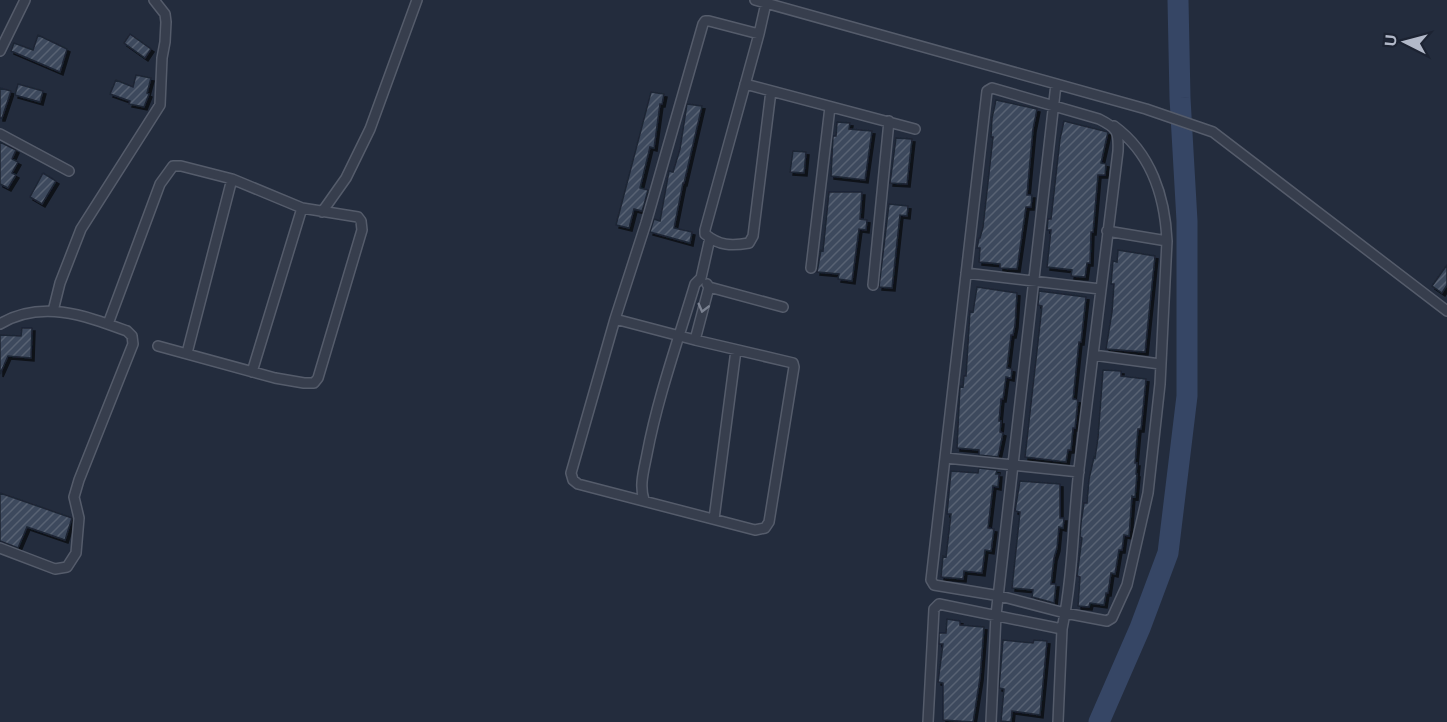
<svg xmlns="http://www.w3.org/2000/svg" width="1447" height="722" viewBox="0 0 1447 722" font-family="Arial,sans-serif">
<defs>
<pattern id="building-hatch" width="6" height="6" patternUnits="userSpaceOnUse" patternTransform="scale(1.5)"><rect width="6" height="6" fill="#3e4a5d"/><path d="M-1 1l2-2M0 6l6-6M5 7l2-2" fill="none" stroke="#586273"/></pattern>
<filter id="shadow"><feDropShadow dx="3" dy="3" stdDeviation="0" flood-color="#0009"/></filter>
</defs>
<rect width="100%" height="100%" fill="#232c3d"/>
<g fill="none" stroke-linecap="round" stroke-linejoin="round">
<!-- river -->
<path stroke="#364665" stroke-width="21" d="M1099 722 1140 628 1168 553 1187 396V221L1180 98 1178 0"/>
</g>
<!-- building -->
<path fill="url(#building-hatch)" stroke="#1e2534" stroke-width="1.5" filter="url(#shadow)" d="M130 34 151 49 145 58 124 43Z
M38 35 67 49 60 72 11 51 14 43 33 50Z
M136 75 151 78 147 93 149 94 144 107 129 104 130 101 110 94 116 80 133 87Z
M18 84 43 91 40 102 15 95Z
M0 88 11 91 2 118H0Z
M651 92 664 94 662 104H660L654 148 650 147 640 188 648 190 644 205 642 211 634 209 629 228 616 225Z
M996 100 1037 109 1033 129 1028 183 1027 195H1032L1031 207H1026L1017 269 1000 268V264L979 262 980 248H977L979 238H980L983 227 993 137H991L992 118Z
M687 104 702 106 684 183H683L674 228 692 232 690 243 650 232 654 219 660 221 669 171 673 172 680 149Z
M1064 121 1108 132 1101 163 1106 164 1105 175H1098L1093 232H1091L1090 263H1087L1085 277 1071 276 1072 270 1047 267 1051 230H1047L1048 219H1051L1060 139Z
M837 122 850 123 849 129 872 131 865 180 831 176 833 136H836Z
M896 138 912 139 907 184 890 183Z
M0 142 16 150 12 159 18 162 12 173 16 175 8 188 0 184Z
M793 151 806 152 804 173 790 172Z
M43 173 56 181 42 204 30 197Z
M829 192H862L860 219 867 220 866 230 859 229 852 281 838 279 839 274 817 272 821 250 823 251Z
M889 204 908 206 907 216 900 215 892 288 879 287Z
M1118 250 1155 256 1145 352 1106 349 1112 312 1114 284H1111L1113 261 1117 262Z
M1447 265V285L1442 293 1432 286Z
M977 287 1017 293 1015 325 1013 335H1011L1007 368 1012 369 1011 378 1006 377 1003 399H1001L999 421H1001L1000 432 1003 433 998 457 979 455V450L957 448 960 386 963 387 964 376H966L970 311 973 312Z
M1039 291 1086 297 1081 342H1079L1073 399 1078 400 1075 428H1073L1071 450H1068L1066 462 1025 457 1042 306 1038 305Z
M22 328H32L31 358 8 356 0 374V335L21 336Z
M1103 370 1121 371V376L1146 379 1141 429H1138L1137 440 1135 463H1137L1136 474H1137L1135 497 1132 496 1129 536 1124 535 1122 550H1119L1115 574 1111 573 1108 593H1106L1104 605 1090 603 1089 607 1078 606 1080 577 1077 576 1082 538 1080 537 1081 523 1084 503H1087L1089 479 1094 457 1095 458 1098 438Z
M979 468 997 470 996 474H999L998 487 993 486 988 528 994 529 991 551 985 550 982 573 964 571 963 579 941 577 943 556 946 557 951 514H947L951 471 978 473Z
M1020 481 1060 484V518H1064L1063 528 1059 527 1057 548 1054 558 1051 584H1056L1054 603 1032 597 1033 590 1012 588 1020 512 1015 511Z
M0 493 72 518 65 540 27 527 18 548 0 541Z
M947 619 960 621V625L984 627 980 678 973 722 943 720V683L938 682 943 644H939V633H946Z
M1003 640 1033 643 1034 640 1047 641 1040 715 1012 711 1011 722 1001 721 1004 689 999 688Z"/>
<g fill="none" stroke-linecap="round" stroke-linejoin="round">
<defs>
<path id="minor" d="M755 0 1146 109 1213 132 1447 311
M766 3 759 34 705 230V234C719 246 732 246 749 243L753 236 771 91
M0 51 25 0
M745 84 915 129
M0 134 69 171
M322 212 346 178 370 129 417 0
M1107 231 1167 241
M811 268 830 107
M966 273 1100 289
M873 285 889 121
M709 287 783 307
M53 311 60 283 81 229 160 105 162 58 165 42 166 22 165 14 154 0
M615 319 695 340 793 363 794 367 769 522 765 528 755 530 578 484 573 480 571 473 615 319 646 223 703 24 705 21H709L759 34
M0 324C42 299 86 316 127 331L132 336 133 344 79 480 74 497 79 518 76 553 67 567 55 569 0 548
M108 324 160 184 173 166H181L232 179 302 208 358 217 361 221 362 230 318 378 314 383H304L275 378 158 346
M695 340 709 287 707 284
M187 353 232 179
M1093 355 1160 364
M252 372 302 208
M946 458 1079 472
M644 500C639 485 644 470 647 454 658 396 678 341 695 284L701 278 710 238
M714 519 736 350
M928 722 934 609 939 604 1062 629
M991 722 996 615 1056 84
M1058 722 1062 629C1073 576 1073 522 1079 469 1091 363 1104 257 1118 151 1119 131 1117 128 1099 119L992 88 987 91 931 580 934 585 1000 596 1065 613 1107 621 1112 618 1127 585 1148 493 1160 384 1167 241C1165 197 1151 153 1114 126"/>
</defs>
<!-- minor casing -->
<use href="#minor" stroke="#555c6b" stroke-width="12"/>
<!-- minor -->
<use href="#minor" stroke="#373e4d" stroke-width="9"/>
</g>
<!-- one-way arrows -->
<defs><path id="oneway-chevron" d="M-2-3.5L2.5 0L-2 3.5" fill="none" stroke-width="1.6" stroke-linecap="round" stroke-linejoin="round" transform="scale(1.5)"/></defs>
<use stroke="#7b8291" href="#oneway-chevron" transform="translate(703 308) rotate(104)"/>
<!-- north arrow -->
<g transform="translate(1405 42) rotate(276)" stroke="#1c2332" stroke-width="4.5" paint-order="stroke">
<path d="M0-4.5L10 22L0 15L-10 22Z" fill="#b2b9c9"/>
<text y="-9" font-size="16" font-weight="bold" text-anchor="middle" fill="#b2b9c9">U</text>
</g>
</svg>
